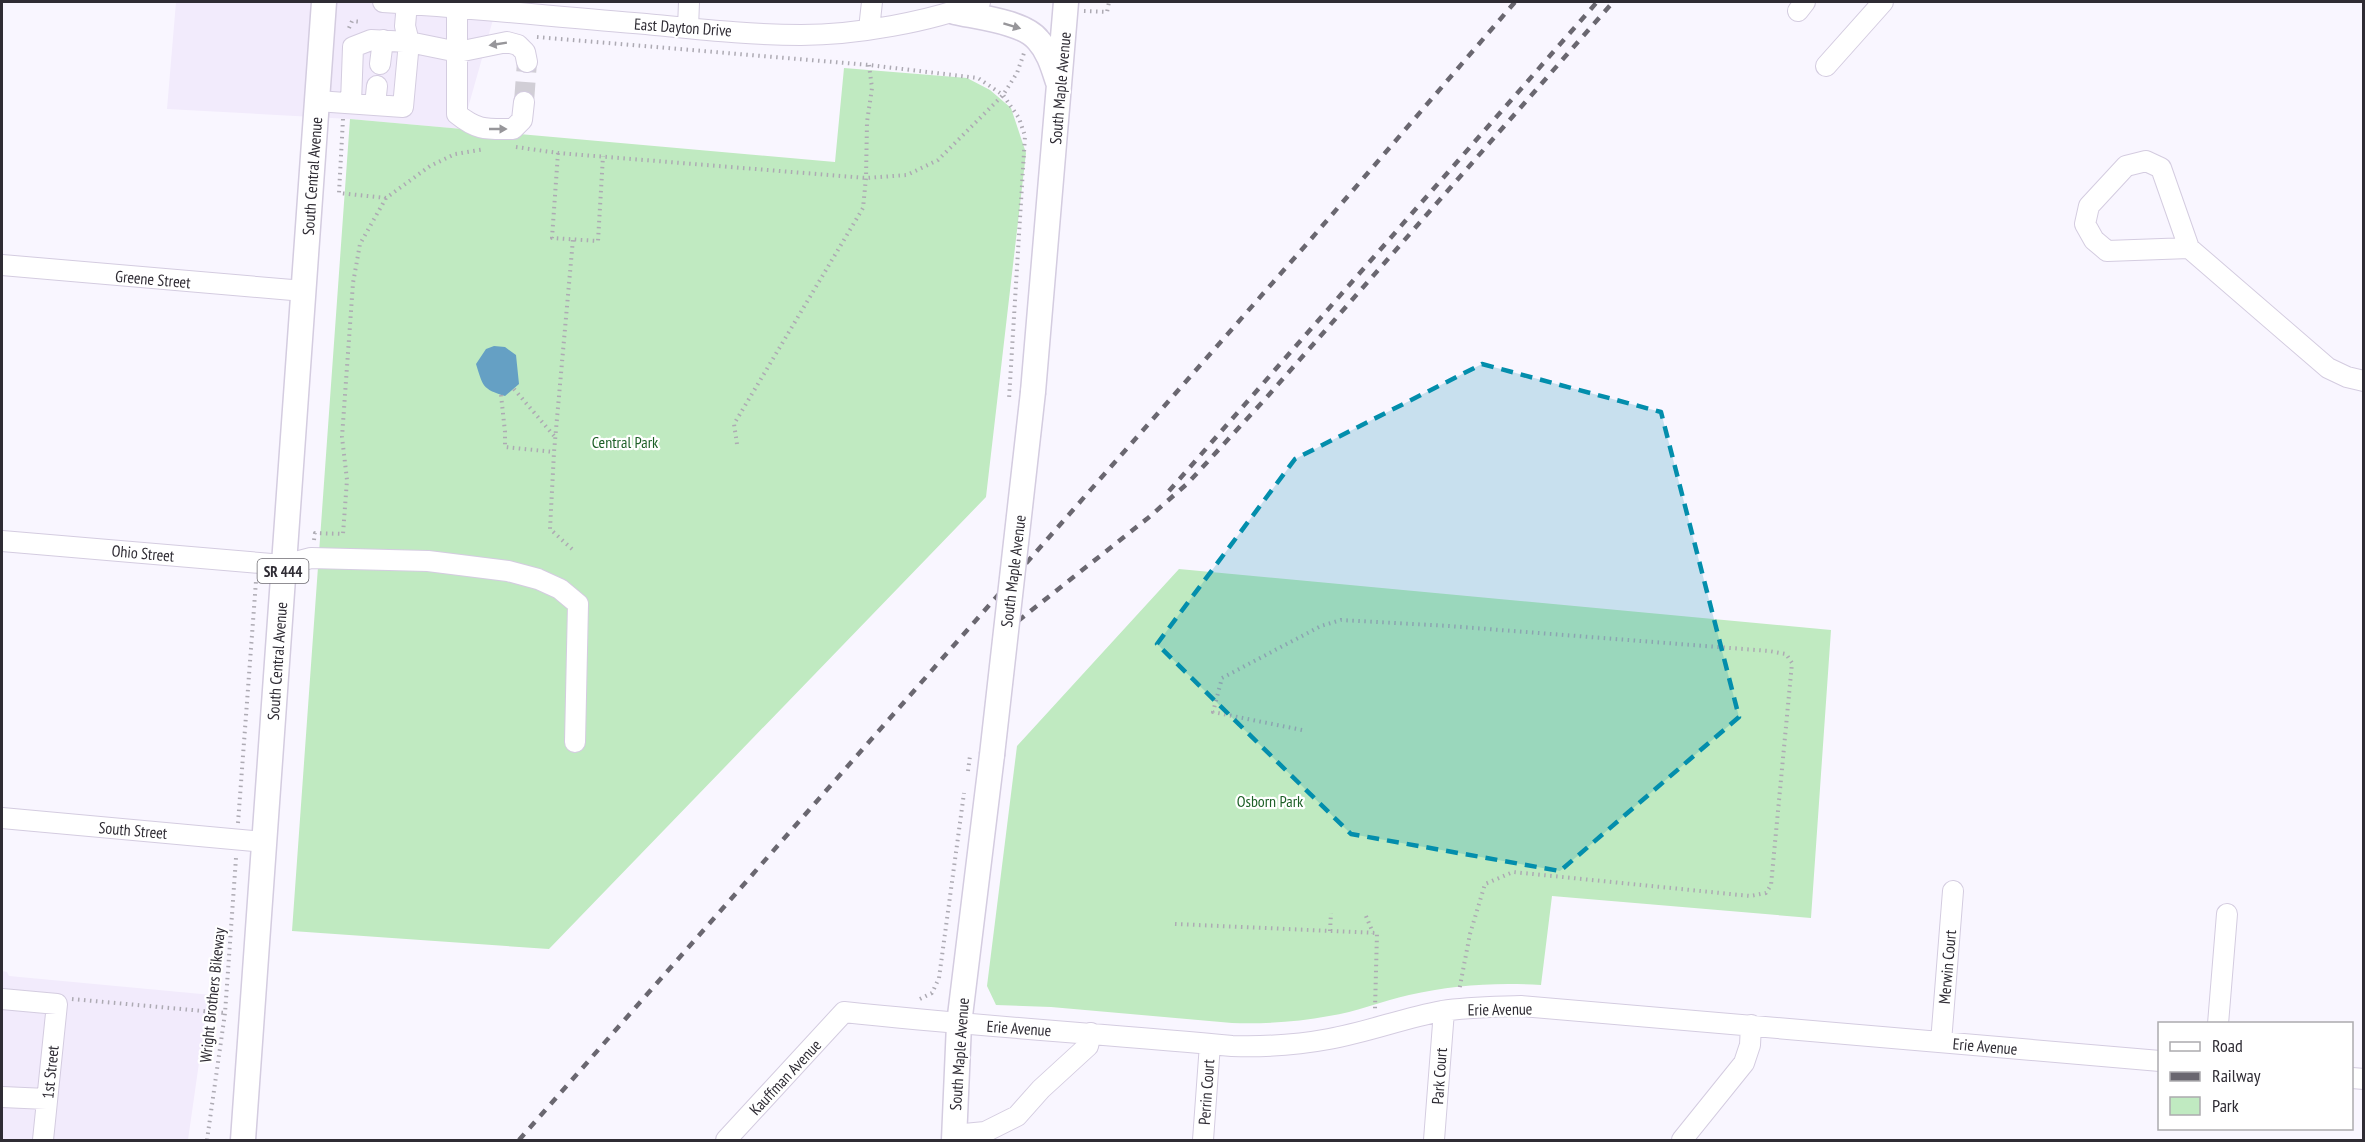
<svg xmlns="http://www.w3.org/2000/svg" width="2365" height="1142" viewBox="0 0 2365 1142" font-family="'PT Sans Narrow',sans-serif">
<rect width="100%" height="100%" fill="#f9f6ff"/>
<!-- built -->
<path fill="#f2ebfc" d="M176 2H498L462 129 350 119 167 109Z
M2 971 7 972 9 976 212 995 208 1013 206 1014 188 1140H2Z"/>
<!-- green -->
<path fill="#c0eac1" d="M844 68 967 78 990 90 1011 108 1026 153 986 497 549 949 292 931 350 119 835 162Z
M1179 569 1831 630 1811 918 1552 896 1541 985C1496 982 1452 985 1409 995 1382 1001 1356 1012 1329 1016 1297 1022 1265 1024 1232 1023L1051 1007 996 1005 987 986 1017 746Z"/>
<!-- water -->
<path fill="#65a0c4" d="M494 346 505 347 516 355 519 384 505 396C482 389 483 386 476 364L486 349Z"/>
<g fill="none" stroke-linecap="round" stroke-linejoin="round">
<!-- minor-tunnel -->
<path stroke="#d1ced6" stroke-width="20" stroke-dasharray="20 10" stroke-linecap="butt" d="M524 102 527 62"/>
<defs>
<path id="minor" d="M383 2C471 8 559 17 646 24 698 29 750 35 801 35 855 35 930 22 980 2
M457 8V114C478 131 487 129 513 129L522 120 524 102
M1798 11 1805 2
M688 28 689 2
M869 29 872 2
M380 64 383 40
M1826 66 1883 2
M317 101 403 107 409 42 405 26 407 3
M351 103 353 47 371 40 409 42 458 52 507 42 518 45 525 52 527 62
M375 105 377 86
M2189 248 2107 251 2094 240 2085 224 2089 206 2126 166 2146 161 2161 168 2189 248 2328 368 2347 377 2364 381
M2 265 304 291
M2 541 284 565 311 558 428 561 508 571 538 579 560 589 578 604 575 742
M2 818 264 842
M2 999 57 1004 43 1140
M2218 1024 2227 914
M1941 1042 1953 891
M2352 1078 2364 1079
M2 1097 47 1099
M954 1135 985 1132 1017 1116 1041 1089 1088 1046 1091 1033
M726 1140 844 1012C974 1026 1103 1034 1232 1046 1265 1047 1297 1045 1329 1039 1368 1032 1404 1018 1442 1011 1468 1007 1494 1007 1521 1006L2160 1061
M1203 1140 1210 1044
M1434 1140 1444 1011
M1682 1140 1744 1063 1750 1045 1751 1025"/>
<path id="major" d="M955 12C977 17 1024 22 1038 40 1049 52 1053 67 1058 82
M1033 392 1066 2
M243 1140 324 2
M954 1140 959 1024 992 755"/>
</defs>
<!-- minor casing -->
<use href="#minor" stroke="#d4cce0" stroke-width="22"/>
<!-- major casing -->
<use href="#major" stroke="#d4cce0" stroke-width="27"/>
<!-- path -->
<path stroke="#adaab3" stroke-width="4" stroke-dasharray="1.5 4.5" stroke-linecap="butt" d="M1084 11 1107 12 1109 2
M349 28 352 21 362 22
M537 37 869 65 978 78 1003 95 1019 118 1025 136 1009 399
M343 119 339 193 386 198
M516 147 558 153 866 178 907 175 938 160 1003 95 1017 73 1024 53
M558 153 552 238 598 241 603 156
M514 389 555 437
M501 395 505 432V447L554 452
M737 444 734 424 863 208 866 178 867 122 872 88 869 65
M314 540 315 533 343 534 347 480 342 437 353 283 360 244 386 198 430 166 455 154 485 149
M572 549 550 529 554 452 573 239
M1302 730 1213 712 1222 678 1321 626 1341 620 1449 626 1769 651 1786 654 1792 663 1771 885 1766 893 1750 896 1513 872 1485 884 1470 934 1459 991
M238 823 256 581H258
M1366 916 1373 933
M1175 924 1377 933 1375 1009
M1330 931 1331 913
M72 999 225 1013
M920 999 932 993 939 978 964 793
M207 1140 225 1013 236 858"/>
<!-- minor -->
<use href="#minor" stroke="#fff" stroke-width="20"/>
<!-- major -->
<use href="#major" stroke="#fff" stroke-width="24"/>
<!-- rail -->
<path stroke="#6a6770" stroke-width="4.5" stroke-dasharray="8 8" stroke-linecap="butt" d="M1169 491 1597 2
M1018 621 1148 518 1188 483 1267 397 1613 2
M519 1140 1305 246 1515 2"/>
<defs>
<path id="major-bridge" d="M992 755 1033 392"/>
</defs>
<!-- major-bridge casing -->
<use href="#major-bridge" stroke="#d4cce0" stroke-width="27" stroke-linecap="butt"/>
<!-- path-bridge -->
<path stroke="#adaab3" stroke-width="4" stroke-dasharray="1.5 4.5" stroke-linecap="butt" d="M968 771 970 756"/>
<!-- major-bridge -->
<use href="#major-bridge" stroke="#fff" stroke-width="24"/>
</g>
<!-- one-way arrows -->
<defs><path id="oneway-solid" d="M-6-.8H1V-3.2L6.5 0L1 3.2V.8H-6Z" transform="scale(1.5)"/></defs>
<g fill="#97969a">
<use href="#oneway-solid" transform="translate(1012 26) rotate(17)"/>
<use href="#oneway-solid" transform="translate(498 44) rotate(171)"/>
<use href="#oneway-solid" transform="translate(498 129)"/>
</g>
<!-- marked area -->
<path fill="#038eac" fill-opacity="0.2" stroke="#038eac" stroke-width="4.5" stroke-dasharray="12 8" stroke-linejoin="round" d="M1482 364 1661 412 1739 717 1560 871 1351 834 1157 644 1295 459Z"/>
<g text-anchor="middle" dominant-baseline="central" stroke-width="4.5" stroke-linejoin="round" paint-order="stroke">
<!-- shield labels -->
<rect fill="#fff" stroke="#6d6b71" stroke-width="1.5" x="257.5" y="559" width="51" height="24" rx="4.5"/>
<g font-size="15" font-weight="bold" fill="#2f2c34">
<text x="283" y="571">SR 444</text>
</g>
<!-- street labels -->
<g font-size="16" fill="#2f2c34" stroke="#fff">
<text transform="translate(683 27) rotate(4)">East Dayton Drive</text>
<text transform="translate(1060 88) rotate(-85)">South Maple Avenue</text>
<text transform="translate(312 176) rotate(-86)">South Central Avenue</text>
<text transform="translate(153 279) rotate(5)">Greene Street</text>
<text transform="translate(143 553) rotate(5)">Ohio Street</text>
<text transform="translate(1013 571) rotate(-83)">South Maple Avenue</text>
<text transform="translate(277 661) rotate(-86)">South Central Avenue</text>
<text transform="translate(133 830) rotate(5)">South Street</text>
<text transform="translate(1947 967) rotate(-85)">Merwin Court</text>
<text transform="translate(212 995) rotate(-84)">Wright Brothers Bikeway</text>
<text transform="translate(1500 1009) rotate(-1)">Erie Avenue</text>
<text transform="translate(1019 1028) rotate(4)">Erie Avenue</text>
<text transform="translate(1985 1046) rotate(5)">Erie Avenue</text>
<text transform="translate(959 1054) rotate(-86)">South Maple Avenue</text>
<text transform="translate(50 1072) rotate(-84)">1st Street</text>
<text transform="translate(1439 1076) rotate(-86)">Park Court</text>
<text transform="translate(785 1077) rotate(-47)">Kauffman Avenue</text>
<text transform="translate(1206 1092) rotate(-86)">Perrin Court</text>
</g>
<!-- park labels -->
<g font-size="16" fill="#1c5f26" stroke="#fff">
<text x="625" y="442">Central Park</text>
<text x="1270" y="801">Osborn Park</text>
</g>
</g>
<!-- border -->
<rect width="2365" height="1142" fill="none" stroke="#2f2c34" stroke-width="6"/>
<!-- legend -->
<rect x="2158" y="1022" width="195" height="108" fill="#ffffff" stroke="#acabae" stroke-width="1.5"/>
<rect x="2170" y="1042" width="30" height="9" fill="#ffffff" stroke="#acabae" stroke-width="1.5"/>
<text x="2212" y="1052" font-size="18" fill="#2f2c34">Road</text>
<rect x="2170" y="1072" width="30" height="9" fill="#6a6770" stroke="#acabae" stroke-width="1.5"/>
<text x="2212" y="1082" font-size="18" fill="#2f2c34">Railway</text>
<rect x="2170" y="1097" width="30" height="18" fill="#c0eac1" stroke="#acabae" stroke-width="1.5"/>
<text x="2212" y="1112" font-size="18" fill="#2f2c34">Park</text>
</svg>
